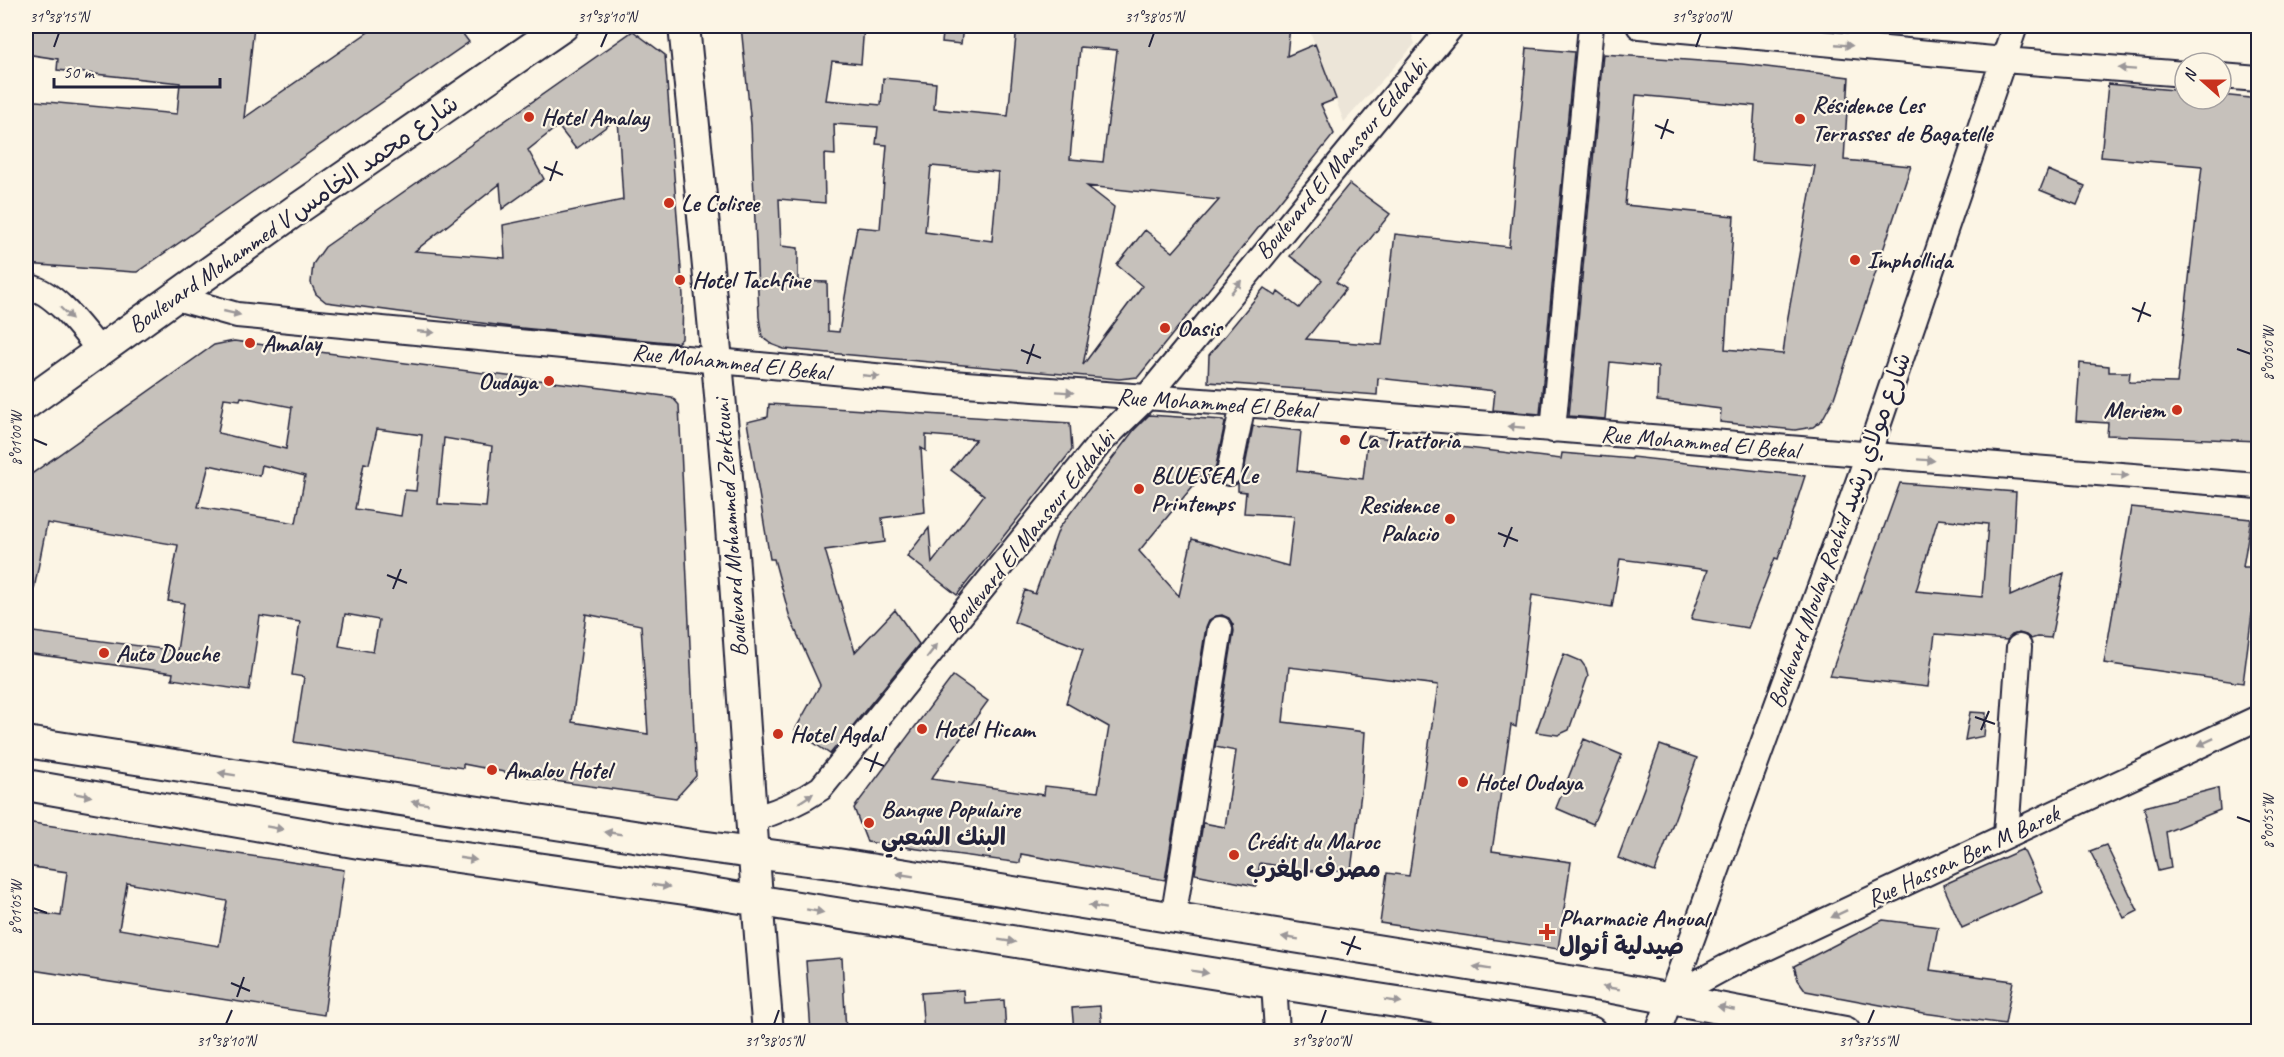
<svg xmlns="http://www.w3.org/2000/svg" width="2284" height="1057" viewBox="0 0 2284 1057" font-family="Caveat,'Playpen Sans Arabic',sans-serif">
<rect width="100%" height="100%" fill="#fcf5e5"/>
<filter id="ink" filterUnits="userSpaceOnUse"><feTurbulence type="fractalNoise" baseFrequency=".0167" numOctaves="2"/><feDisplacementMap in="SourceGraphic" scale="12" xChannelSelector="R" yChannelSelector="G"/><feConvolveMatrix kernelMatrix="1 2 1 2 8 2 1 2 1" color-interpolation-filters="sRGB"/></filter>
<g filter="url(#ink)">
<!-- built -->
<path fill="#ece5d8" d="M1308 26H1409L1415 44 1344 122Z"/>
<!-- building -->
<path fill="#c6c1bb" stroke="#22223b" stroke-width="1.5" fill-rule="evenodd" d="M26 26H254L244 118 377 26H457L469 42 137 272H134L26 264V100L177 114 180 83 57 70 58 59 26 54Z
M741 26H864L861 64 832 61 826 100 881 105 883 78 936 83 934 109 1008 116 1017 26H1290L1287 56 1315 44 1336 99 1321 105 1334 134 1138 377 1119 379 784 349 771 344 762 337 759 317 751 125ZM1080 47 1117 50 1103 162 1070 159ZM834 124 878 127 876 144 887 145 880 229 857 227 839 332 828 331 827 282 798 281V248L781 246 779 199 825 203 824 154 835 155ZM931 166 998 172 992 241 925 232ZM1087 186 1219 200 1173 252 1145 230 1117 265 1142 286 1083 365 1114 207Z
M944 26H963L961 44 942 42Z
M633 31 665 55 683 296 682 339 677 343 511 327 326 302 316 294 311 283 313 264 325 247ZM618 118 623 200 503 225 505 258 415 251 500 184 502 209 544 179 528 150 558 126 576 149Z
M1527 48 1574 52 1540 414 1493 410 1495 391 1378 378 1377 395 1208 382 1209 355 1264 288 1276 296 1278 292 1299 308 1322 280 1290 256 1349 184 1390 214 1336 282 1346 289 1306 339 1382 345 1395 234 1509 247Z
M1603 54 1742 64 1849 77 1844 160 1911 166 1834 398 1822 420 1813 427 1795 430 1720 422 1721 409 1657 401 1658 367 1610 362 1605 419 1569 416ZM1636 95 1755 106 1751 161 1815 166 1787 322 1783 354 1725 349 1734 216 1625 205Z
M2108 84 2185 91V99H2221V95L2259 99V441L2107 435 2108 423 2076 421 2080 363 2109 366V372H2130L2129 382 2177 383 2202 166 2101 157Z
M2048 170 2085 186 2077 205 2040 190Z
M234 341 672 397 679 405 696 776 676 798 540 779 463 764V768L294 742 304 677 292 675 300 622 260 616 249 691 172 679 173 673 26 653V631L177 651 184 603 168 601 178 545 47 523 34 589 26 588V478L214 345ZM241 397 292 407 286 449 218 433 224 398 240 400ZM377 429 422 435 416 491 405 490 401 516 355 509 364 463 369 464ZM444 438 492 446 486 507 438 504ZM209 465 260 476 262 465 305 476 296 523 198 507ZM345 614 379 620 373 652 339 646ZM586 614 641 625 648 734 572 722Z
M769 404 1070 423 1072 450 957 595 907 556 929 528 932 563 984 495 951 470 976 439 926 435V451L921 448 925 512 882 518 885 542 825 550 855 652 895 610 919 644 830 754 795 730 820 685 790 618 774 559H770L747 422 768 417Z
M1149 415 1223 420 1225 423 1215 470 1216 479H1206L1208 468 1139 551 1179 596 1192 539 1288 566 1294 516 1244 513 1246 492 1238 491V483L1243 476 1253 426 1301 431 1297 471 1363 479 1368 436 1561 459 1562 453 1632 459V457L1805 476 1778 559 1775 558 1748 628 1691 619 1708 570 1620 559 1612 607 1532 595 1516 727 1511 725 1492 851 1571 862 1558 949 1380 923 1387 873 1409 876 1438 685 1289 667 1283 722 1365 732 1361 793 1351 870 1321 872 1260 863 1256 886 1195 874 1203 823 1225 827 1236 751 1215 747 1234 631 1233 625 1229 618 1222 615 1216 616 1209 620 1206 627 1165 880 1021 854 1020 863 867 842 854 808 953 676 988 701 931 779 1044 795 1045 786 1098 792 1109 727 1066 703 1083 649 1014 622 1025 590 1035 594 1059 528 1134 430Z
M1900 483 2016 492 2010 596 2064 573 2051 638 2037 637 2031 639 2026 635 2019 633 2012 635 2007 640 1935 634 1928 687 1830 676ZM1938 519 1988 524 1982 597 1916 591Z
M2131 507 2251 519 2243 567H2258L2243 683 2104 663Z
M1564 654 1581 661 1586 668 1588 676 1569 730 1558 735 1536 732Z
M1970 712 1986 713 1984 736 1965 740Z
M1584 739 1622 755 1593 824 1556 808Z
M1660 745 1697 758 1655 872 1618 858Z
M2218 788 2220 810 2166 832 2171 868 2158 871 2144 807Z
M26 822 344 870 324 1015 26 969V911L61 916 67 872 26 866ZM127 883 227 901 219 946 119 929Z
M2106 845 2138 911 2124 918 2090 851Z
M2023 849 2043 892 1962 928 1943 885Z
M1883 920 1938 927 1930 970 2013 981 2005 1024 1923 1013 1806 991 1798 980 1794 966Z
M842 958 846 1032H811L806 961Z
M963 990 964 1003 1004 1000 1006 1032H924L921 993Z
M1100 1006 1102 1032H1074L1072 1008Z"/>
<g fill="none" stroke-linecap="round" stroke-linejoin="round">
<defs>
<path id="minor" d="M1639 26 2004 60 2185 74
M2221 76 2258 79
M26 286C54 290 82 329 99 350
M176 298 237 315 938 382 1243 404 2258 486
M1553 430 1591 26
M1229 473 1243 404
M752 819C778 812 799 803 821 788L1100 443 1146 398 1452 26
M2006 835 2019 647
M1173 919 1220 629
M1274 983 1277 1032
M1669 998 1726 967 2258 718
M1658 1032 1868 455 2015 26"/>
<path id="major" d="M684 26C703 216 723 406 736 596 746 742 755 887 768 1032
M26 404 296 210 563 26
M26 742 692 845 838 864 1613 988 1845 1032
M26 785 359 843 685 889 1274 983 1591 1032"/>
</defs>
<!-- minor casing -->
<use href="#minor" stroke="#22223b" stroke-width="28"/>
<!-- major casing -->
<use href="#major" stroke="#22223b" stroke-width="34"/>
<!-- minor -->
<use href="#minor" stroke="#fcf5e5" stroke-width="24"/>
<!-- major -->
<use href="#major" stroke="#fcf5e5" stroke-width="30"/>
</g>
<!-- one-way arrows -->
<defs><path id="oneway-solid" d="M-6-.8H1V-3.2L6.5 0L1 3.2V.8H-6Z" transform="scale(1.5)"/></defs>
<g fill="#9a9698">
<use href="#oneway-solid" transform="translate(1844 45) rotate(5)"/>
<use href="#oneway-solid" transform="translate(2127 69) rotate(-176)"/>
<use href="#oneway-solid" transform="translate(1236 287) rotate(-51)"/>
<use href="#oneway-solid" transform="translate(66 313) rotate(44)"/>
<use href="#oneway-solid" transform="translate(232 313) rotate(13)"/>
<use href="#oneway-solid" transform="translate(426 332) rotate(5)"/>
<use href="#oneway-solid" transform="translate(871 376) rotate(5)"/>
<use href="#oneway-solid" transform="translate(1065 392) rotate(4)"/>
<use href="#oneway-solid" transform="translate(1516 427) rotate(-175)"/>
<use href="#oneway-solid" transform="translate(1926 460) rotate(4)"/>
<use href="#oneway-solid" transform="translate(2120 475) rotate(4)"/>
<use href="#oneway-solid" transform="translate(932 651) rotate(-52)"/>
<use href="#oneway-solid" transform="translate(2206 742) rotate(155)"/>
<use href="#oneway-solid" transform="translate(227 774) rotate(-171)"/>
<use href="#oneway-solid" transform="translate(83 795) rotate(10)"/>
<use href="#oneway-solid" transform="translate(806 798) rotate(-33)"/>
<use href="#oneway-solid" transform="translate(420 803) rotate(-171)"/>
<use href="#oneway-solid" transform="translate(275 828) rotate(10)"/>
<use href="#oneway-solid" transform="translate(613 833) rotate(-171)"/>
<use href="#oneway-solid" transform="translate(468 859) rotate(8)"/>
<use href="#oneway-solid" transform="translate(905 875) rotate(-171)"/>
<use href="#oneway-solid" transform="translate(661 886) rotate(8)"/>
<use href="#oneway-solid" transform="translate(1097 907) rotate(-170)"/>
<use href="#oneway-solid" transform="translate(815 911) rotate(10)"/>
<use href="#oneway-solid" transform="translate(1839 914) rotate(155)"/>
<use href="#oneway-solid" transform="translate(1290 938) rotate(-171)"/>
<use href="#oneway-solid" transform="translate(1007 941) rotate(9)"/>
<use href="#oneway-solid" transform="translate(1482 968) rotate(-171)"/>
<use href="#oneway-solid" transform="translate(1200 972) rotate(9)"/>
<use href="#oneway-solid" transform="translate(1611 988) rotate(-171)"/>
<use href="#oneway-solid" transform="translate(1393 1001) rotate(9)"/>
<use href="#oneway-solid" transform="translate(1726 1008) rotate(-169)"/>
</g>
</g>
<!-- ticks -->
<path fill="none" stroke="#22223b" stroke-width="2" d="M54 47 59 33M601 47 607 33M1149 47 1154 33M1696 47 1701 33M1655 125 1674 133M1661 139 1668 119M544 167 563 175M550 181 557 161M2132 308 2151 316M2138 322 2145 302M2237 349 2251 354M1021 350 1041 358M1027 364 1034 344M33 439 47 445M1498 533 1518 541M1504 547 1512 527M387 575 407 583M393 589 401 569M1975 717 1995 724M1981 730 1989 711M864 758 884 766M870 772 878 752M2237 817 2251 822M33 908 47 913M1341 942 1361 949M1347 955 1355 936M231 983 250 991M237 997 244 977M226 1024 232 1010M774 1024 779 1010M1321 1024 1326 1010M1868 1024 1874 1010"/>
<!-- markers -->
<g fill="#c8321e" stroke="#fcf5e5" stroke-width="2">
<circle cx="529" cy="117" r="6"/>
<circle cx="1800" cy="119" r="6"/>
<circle cx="669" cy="203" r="6"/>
<circle cx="1855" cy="260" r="6"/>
<circle cx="680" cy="280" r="6"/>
<circle cx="1165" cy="328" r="6"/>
<circle cx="250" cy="343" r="6"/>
<circle cx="549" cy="381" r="6"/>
<circle cx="2177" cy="410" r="6"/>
<circle cx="1345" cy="440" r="6"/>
<circle cx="1139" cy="489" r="6"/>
<circle cx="1450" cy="519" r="6"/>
<circle cx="104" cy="653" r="6"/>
<circle cx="922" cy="729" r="6"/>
<circle cx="778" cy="734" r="6"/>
<circle cx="492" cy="770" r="6"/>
<circle cx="1463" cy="782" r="6"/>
<circle cx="869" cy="823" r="6"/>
<circle cx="1234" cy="855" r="6"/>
<path d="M1544 923h6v6h6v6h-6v6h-6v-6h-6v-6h6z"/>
</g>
<g text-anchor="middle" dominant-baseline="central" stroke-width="4.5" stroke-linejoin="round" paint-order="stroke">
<!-- poi labels -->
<g font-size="24" font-weight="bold" fill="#22223b" stroke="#fcf5e5" text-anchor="start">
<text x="1812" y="105">Résidence Les<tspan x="1812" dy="28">Terrasses de Bagatelle</tspan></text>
<text x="541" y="117">Hotel Amalay</text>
<text x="681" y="203">Le Colisee</text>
<text x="1867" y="260">Imphollida</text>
<text x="692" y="280">Hotel Tachfine</text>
<text x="1177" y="328">Oasis</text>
<text x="262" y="343">Amalay</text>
<text x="537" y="381" text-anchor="end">Oudaya</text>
<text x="2165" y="410" text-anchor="end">Meriem</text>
<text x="1357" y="440">La Trattoria</text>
<text x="1151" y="475">BLUESEA Le<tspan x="1151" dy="28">Printemps</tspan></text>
<text x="1438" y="505" text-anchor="end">Residence<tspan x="1438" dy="28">Palacio</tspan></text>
<text x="116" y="653">Auto Douche</text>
<text x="934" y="729">Hotel Hicam</text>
<text x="790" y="734">Hotel Agdal</text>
<text x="504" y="770">Amalou Hotel</text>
<text x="1475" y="782">Hotel Oudaya</text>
<text x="881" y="809">Banque Populaire<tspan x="881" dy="28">البنك الشعبي</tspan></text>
<text x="1246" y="841">Crédit du Maroc<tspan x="1246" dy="28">مصرف المغرب</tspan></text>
<text x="1559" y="918">Pharmacie Anoual<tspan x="1559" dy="28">صيدلية أنوال</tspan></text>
</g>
<!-- street labels -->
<g font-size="24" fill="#22223b" stroke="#fcf5e5">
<text transform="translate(1341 159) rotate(-50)">Boulevard El Mansour Eddahbi</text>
<text transform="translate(293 214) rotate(-35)">Boulevard Mohammed V شارع محمد الخامس</text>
<text transform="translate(731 362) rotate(6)">Rue Mohammed El Bekal</text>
<text transform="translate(1216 403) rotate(4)">Rue Mohammed El Bekal</text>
<text transform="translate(1700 442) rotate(5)">Rue Mohammed El Bekal</text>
<text transform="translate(730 528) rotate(-94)">Boulevard Mohammed Zerktouni</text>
<text transform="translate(1839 530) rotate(-70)">Boulevard Moulay Rachid شارع مولاي رشيد</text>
<text transform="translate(1030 532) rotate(-51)">Boulevard El Mansour Eddahbi</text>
<text transform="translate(1963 856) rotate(-25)">Rue Hassan Ben M Barek</text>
</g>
</g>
<!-- margin -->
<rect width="2284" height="1057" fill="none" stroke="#fcf5e5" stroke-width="66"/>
<!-- north arrow -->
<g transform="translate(2203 81) rotate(291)"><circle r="28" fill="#fcf5e5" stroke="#a5a1a1" stroke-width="1.5"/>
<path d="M0-4.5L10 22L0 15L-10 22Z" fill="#c8321e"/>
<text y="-9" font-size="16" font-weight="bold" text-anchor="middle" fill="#22223b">N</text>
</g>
<!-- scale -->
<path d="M54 78v9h166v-9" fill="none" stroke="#22223b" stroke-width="3"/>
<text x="63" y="78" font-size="18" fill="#22223b" stroke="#fcf5e5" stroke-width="4.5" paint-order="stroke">50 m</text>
<rect x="33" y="33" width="2218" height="991" fill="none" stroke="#22223b" stroke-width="2"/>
<g font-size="15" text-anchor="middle" fill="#22223b">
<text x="59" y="22">31°38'15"N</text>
<text x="607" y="22">31°38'10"N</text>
<text x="1154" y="22">31°38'05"N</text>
<text x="1701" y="22">31°38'00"N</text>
<text transform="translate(2268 354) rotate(-90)" y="5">8°00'50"W</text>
<text transform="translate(16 439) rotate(-90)" y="5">8°01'00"W</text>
<text transform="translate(2268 822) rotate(-90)" y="5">8°00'55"W</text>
<text transform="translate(16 908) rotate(-90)" y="5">8°01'05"W</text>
<text x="226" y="1046">31°38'10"N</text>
<text x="774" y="1046">31°38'05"N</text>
<text x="1321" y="1046">31°38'00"N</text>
<text x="1868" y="1046">31°37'55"N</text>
</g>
</svg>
